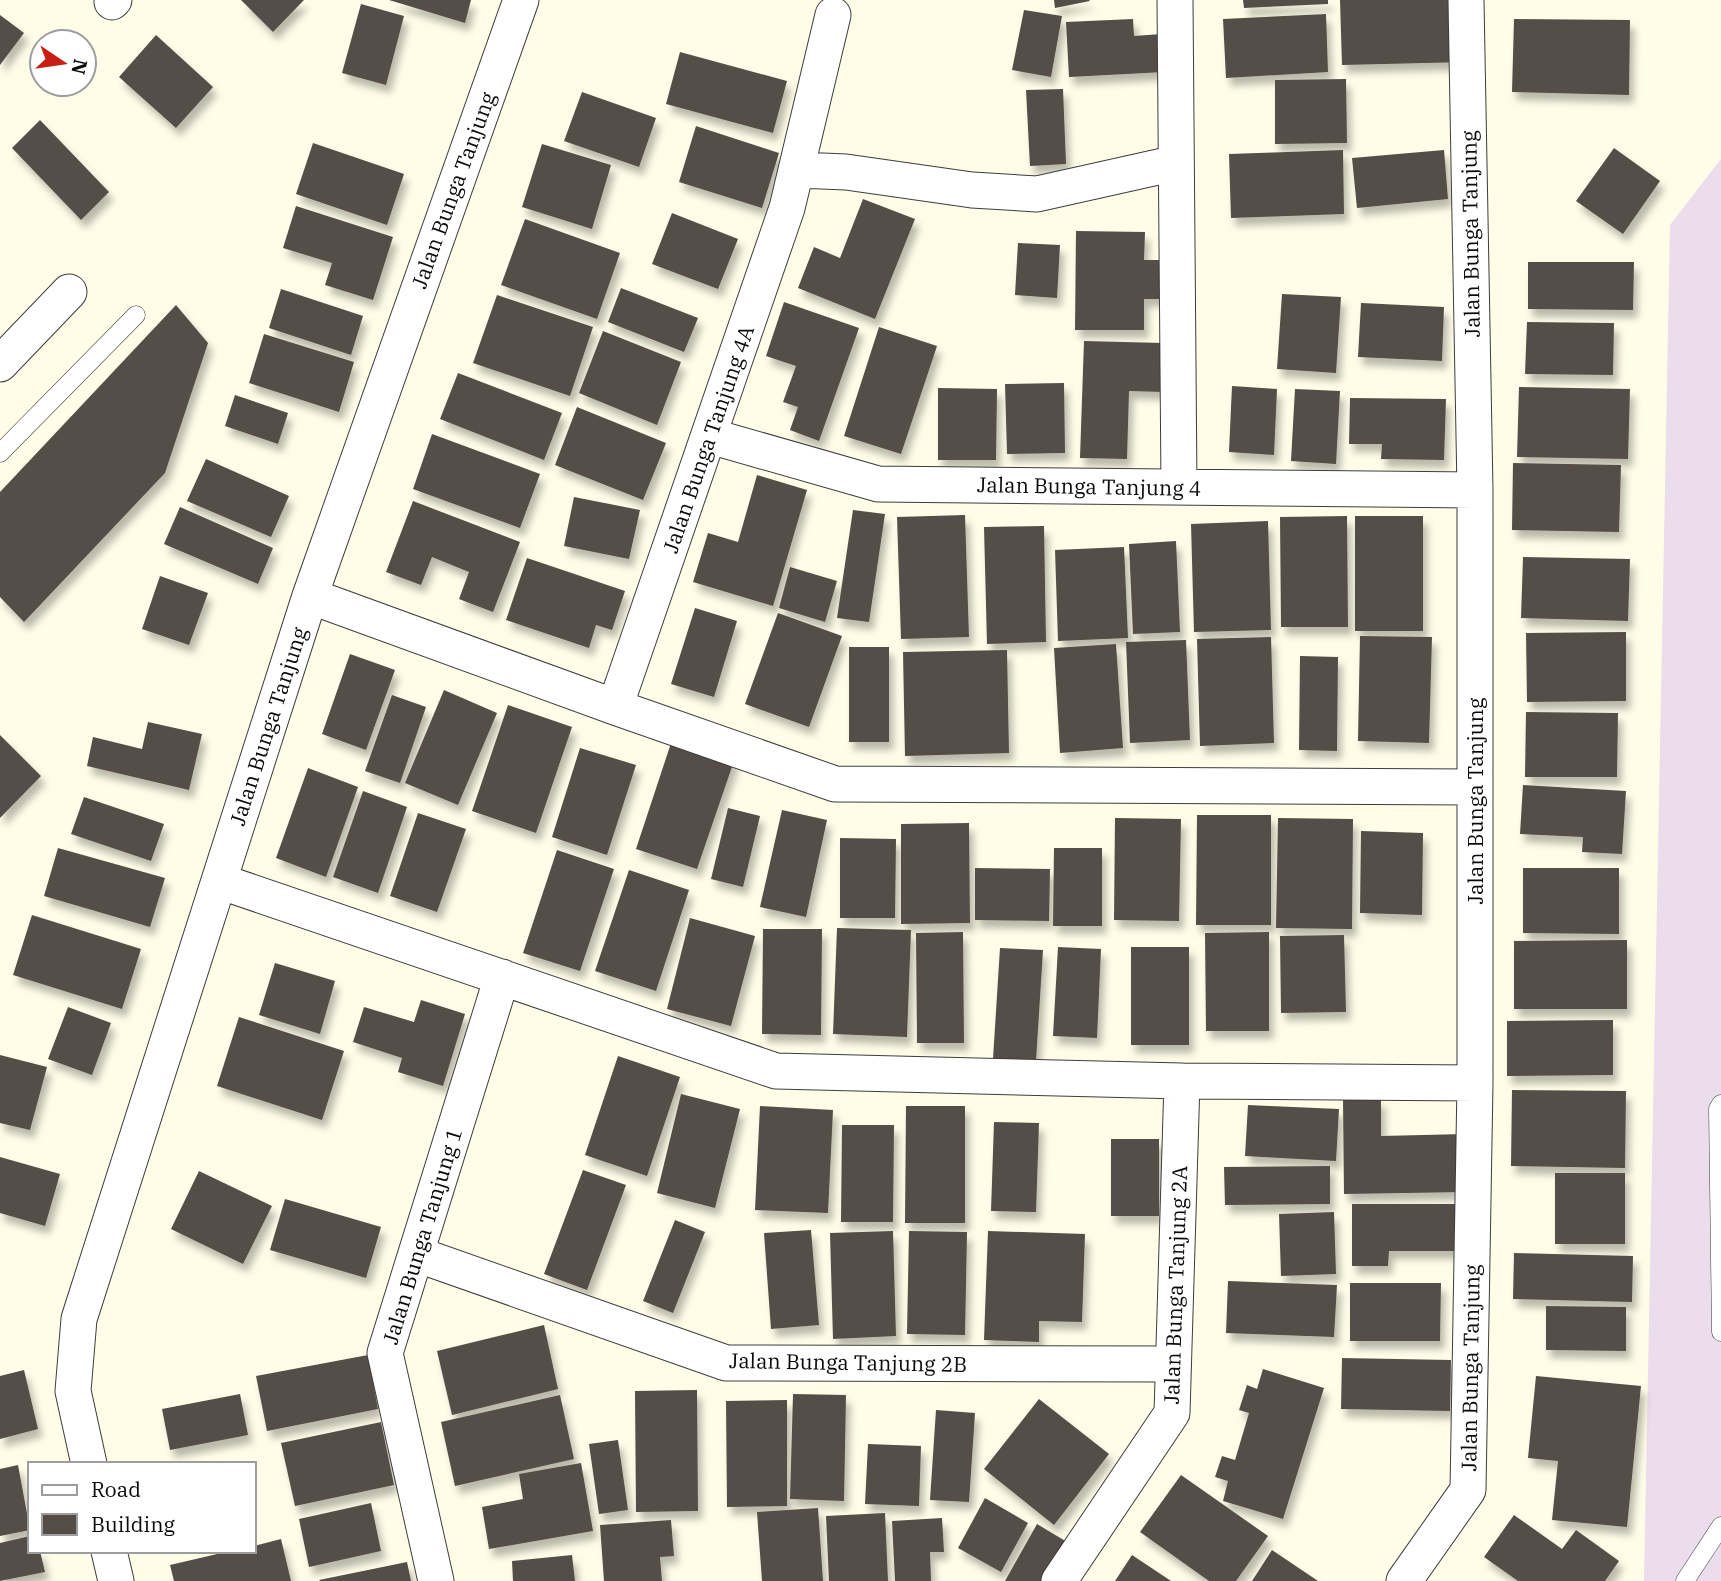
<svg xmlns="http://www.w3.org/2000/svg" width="1721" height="1581" viewBox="0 0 1721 1581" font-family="'IBM Plex Serif',serif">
<defs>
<filter id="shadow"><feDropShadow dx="4.5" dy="8" stdDeviation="3.5" flood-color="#0004"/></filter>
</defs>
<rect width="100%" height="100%" fill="#fffde8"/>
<!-- industrial -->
<path fill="#ebddeb" d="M1721 159V1581H1644L1670 225Z"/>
<!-- building -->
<path fill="#544d46" filter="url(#shadow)" d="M241 0H304L273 32Z
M389 0H471L465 23Z
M1054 0H1089L1090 1 1055 8Z
M1243 0H1328V4L1244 8Z
M1340 0H1465L1467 62 1342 65Z
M361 4 404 16 386 85 342 73Z
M1024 10 1062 16 1051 77 1012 70Z
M1326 14 1328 72 1226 78 1223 19Z
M0 15 24 33 0 65Z
M1133 19 1134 36 1161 34 1164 72 1069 77 1066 22Z
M1514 19 1630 20 1629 95 1512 92Z
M156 35 213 87 176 128 119 77Z
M680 52 787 81 773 133 666 104Z
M1346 79 1347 143 1275 144V80Z
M1063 89 1066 164 1030 166 1026 90Z
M582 92 656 118 639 167 564 141Z
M40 120 109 192 81 220 12 148Z
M696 126 779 153 762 208 679 182Z
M313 143 404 174 387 225 296 194Z
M542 144 611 165 592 229 522 207Z
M1614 148 1660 181 1623 234 1576 201Z
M1343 150 1344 214 1231 218 1229 154Z
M1444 150 1448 199 1357 208 1352 158Z
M863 199 915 219 875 319 798 288 814 247 840 258Z
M296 206 393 237 373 300 325 285 332 263 283 248Z
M672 213 738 239 718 289 652 264Z
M525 219 620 253 597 319 501 285Z
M1076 231 1145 232 1144 260H1165V299H1144V330H1075Z
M1018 243 1060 245 1057 298 1015 295Z
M1528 262H1634L1633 310 1528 309Z
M621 288 698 318 684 352 608 322Z
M281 289 363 316 351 355 269 328Z
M1282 294 1341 297 1336 373 1277 369Z
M497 295 593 327 570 396 473 363Z
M784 302 859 328 819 441 790 430 798 407 783 402 796 366 766 356Z
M1361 303 1444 307 1442 361 1358 357Z
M176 305 208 343 165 473 24 622 0 597V492Z
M1527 322 1614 323 1613 375 1525 374Z
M879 327 937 346 901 454 844 436Z
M603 331 681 362 657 425 579 393Z
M264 334 354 362 339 412 249 383Z
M1084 341 1164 343 1163 392 1129 391 1127 459 1080 458Z
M458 373 562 413 544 460 440 419Z
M1064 383 1065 453 1007 454 1005 384Z
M1232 386 1277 389 1274 455 1229 452Z
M1519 387 1630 389 1628 459 1517 457Z
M938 388 997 389 996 460H938Z
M1295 389 1340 391 1336 464 1291 461Z
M235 395 288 413 278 444 225 426Z
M1350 398 1446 399 1444 460 1381 459 1382 444H1349Z
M577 407 666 443 643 500 555 465Z
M432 434 540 474 520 528 413 489Z
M206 459 289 496 271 537 187 501Z
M1513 463 1621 465 1619 532 1512 530Z
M757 475 807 490 773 606 693 582 708 533 738 542Z
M574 497 640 510 629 559 564 546Z
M413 501 520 542 493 612 459 599 469 572 432 557 421 585 386 572Z
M180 507 273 548 258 584 164 544Z
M853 510 885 514 869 622 837 618Z
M965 515 969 637 901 639 897 517Z
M1347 516 1348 627H1281L1280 517Z
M1355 516H1423V631H1355Z
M1268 521 1271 630 1194 632 1191 524Z
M1044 526 1046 642 987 644 984 527Z
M1176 541 1180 632 1133 634 1129 544Z
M1124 547 1128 638 1058 641 1055 550Z
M1523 557 1630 559 1628 621 1521 618Z
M527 558 625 591 612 630 596 625 589 648 506 620Z
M790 567 837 581 825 622 779 608Z
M160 576 208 593 189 645 142 629Z
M695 608 737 621 714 697 671 684Z
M778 613 842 636 809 727 745 704Z
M1626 632V701L1527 702 1526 633Z
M1360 636 1432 637 1429 743 1358 741Z
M1271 637 1274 743 1200 746 1197 639Z
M1186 640 1190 740 1130 743 1126 642Z
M1116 644 1123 748 1060 753 1054 648Z
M849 647H889V742H849Z
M1007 650 1009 753 905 756 903 652Z
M350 654 395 670 366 750 322 734Z
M1300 656 1338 657 1337 751 1299 750Z
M444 690 497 713 458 805 405 783Z
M392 695 426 707 400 783 365 771Z
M508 705 572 727 536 833 472 811Z
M1526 712 1618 713 1617 777H1525Z
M148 722 202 734 189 790 87 766 93 737 142 749Z
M0 735 41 776 0 818Z
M673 737 735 758 697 869 636 849Z
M580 748 636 765 607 855 552 837Z
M308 768 358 787 326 877 276 858Z
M1523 785 1626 791 1622 854 1582 852 1583 837 1520 834Z
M363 791 407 807 378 893 333 877Z
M84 797 164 824 151 861 71 834Z
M728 808 760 816 743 887 711 879Z
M782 810 827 820 806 917 760 907Z
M418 813 466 829 437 912 390 896Z
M1197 815H1271V925H1196Z
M1115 818 1181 819 1179 921 1114 920Z
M1278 818 1353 819 1352 929 1276 928Z
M969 823 970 923 901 924V824Z
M1361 831 1423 833 1422 915 1360 913Z
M840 838 896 839 895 918H840Z
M58 848 165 878 150 927 44 896Z
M1054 848H1102V926H1053Z
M557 850 614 869 580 971 523 953Z
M975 868 1050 869 1049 921 975 920Z
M1523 868H1619V934L1523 933Z
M629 870 689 890 656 991 595 971Z
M32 915 141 949 122 1009 13 975Z
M690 918 755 936 731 1026 667 1009Z
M837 928 911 930 907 1037 833 1034Z
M763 929H822L821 1035 762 1034Z
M963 932 964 1043H917L916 933Z
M1269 932V1031H1206L1205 933Z
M1344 935 1346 1012 1281 1013 1280 936Z
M1627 940V1009H1514V941Z
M1058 947 1101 949 1097 1038 1053 1036Z
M1131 947H1189V1045H1131Z
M1000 948 1043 950 1036 1061 993 1059Z
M275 963 335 981 320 1034 259 1015Z
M421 1000 465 1014 443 1086 398 1072 402 1058 353 1042 364 1007 414 1022Z
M68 1007 111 1023 92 1075 48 1059Z
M239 1017 344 1051 322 1120 217 1086Z
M1613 1020V1075L1507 1076V1021Z
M0 1055 47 1067 30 1130 0 1123Z
M618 1056 680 1077 647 1176 585 1155Z
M1512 1090 1626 1091 1625 1168 1511 1166Z
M681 1094 740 1109 715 1208 657 1193Z
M1343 1099H1381V1136L1465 1134 1466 1192 1344 1194Z
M1248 1105 1339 1109 1336 1161 1245 1156Z
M760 1106 833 1110 828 1213 755 1210Z
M906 1106H965V1223H905Z
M994 1122 1039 1123 1036 1212 991 1211Z
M842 1125H894L893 1222H841Z
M1111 1139H1159V1216H1111Z
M0 1157 60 1174 45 1226 0 1213Z
M1330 1166V1204L1225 1205 1224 1167Z
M583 1170 626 1185 587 1290 544 1274Z
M199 1171 272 1206 243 1264 171 1229Z
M1555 1173H1625V1244H1555Z
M285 1199 381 1227 366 1278 270 1250Z
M1352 1204H1465L1464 1251H1389L1388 1266H1352Z
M1334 1212 1336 1274 1281 1276 1279 1214Z
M675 1220 705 1232 673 1313 643 1301Z
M811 1230 819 1325 771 1329 764 1233Z
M893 1231 896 1336 833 1339 830 1233Z
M909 1231 967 1232 965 1335 907 1334Z
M988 1231 1085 1234 1082 1322 1039 1321V1342L984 1340Z
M1514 1253 1633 1256 1632 1302 1513 1299Z
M1228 1281 1337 1285 1334 1337 1226 1333Z
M1350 1283H1441L1440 1341H1350Z
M1546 1306 1626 1307V1351L1546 1350Z
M544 1325 558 1389 452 1415 437 1351Z
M368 1355 378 1409 267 1431 256 1376Z
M1342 1358 1451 1360 1450 1411 1341 1409Z
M1263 1369 1324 1388 1283 1519 1223 1501 1228 1481 1215 1477 1222 1456 1235 1460 1249 1413 1239 1410 1247 1385 1257 1389Z
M24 1370 38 1429 0 1439V1376Z
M1536 1376 1641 1386 1627 1527 1552 1520 1558 1461 1528 1458Z
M697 1390 698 1511 636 1512 635 1391Z
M240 1394 248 1435 170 1450 162 1409Z
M793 1394 846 1395 844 1501 790 1499Z
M560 1395 574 1459 455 1486 441 1422Z
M1039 1399 1109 1454 1054 1525 984 1469Z
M787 1400V1506L727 1507 726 1401Z
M936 1410 975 1413 969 1502 930 1500Z
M381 1422 394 1485 295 1506 281 1443Z
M618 1440 628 1510 599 1514 589 1444Z
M868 1444 921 1446 919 1506 865 1504Z
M581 1463 593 1531 489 1549 482 1507 523 1499 519 1474Z
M18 1465 30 1530 0 1536V1469Z
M1181 1475 1268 1536 1236 1581H1209L1140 1532Z
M985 1498 1028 1523 1001 1572 958 1548Z
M371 1503 381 1551 309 1567 299 1519Z
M818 1508 823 1581H762L757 1512Z
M885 1513 888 1581H829L826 1516Z
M1514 1515 1562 1549 1576 1530 1619 1561 1605 1581H1518L1484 1557Z
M942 1518 944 1552H930L931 1581H895L892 1521Z
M671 1520 674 1556 660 1557 662 1581H604L600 1525Z
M1037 1524 1072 1545 1051 1581H1005Z
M30 1536V1551H40L45 1572 0 1581V1543Z
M281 1539 291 1581H174L170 1565 230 1551H254V1546Z
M1272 1550 1318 1581H1252Z
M572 1555 575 1581H513L512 1561Z
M1132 1555 1171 1581H1115Z
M407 1562 411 1581H320L319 1580Z"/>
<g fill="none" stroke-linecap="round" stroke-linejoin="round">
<defs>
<path id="service" d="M0 453 136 315
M1721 1104 1718 1109 1721 1332
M1685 1581 1721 1526"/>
<path id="minor" d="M1175 0 1179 487
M112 2 114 0
M798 170 846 172 972 190 1037 194 1176 163
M0 364 69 292
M710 436 878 484 1475 490
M310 596 615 707 835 784 1475 787
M615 707 787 208 833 15
M219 881 776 1071 1182 1081 1475 1083
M416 1254 726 1363 1173 1364
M89 1464 73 1391 79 1319 310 596 521 0
M109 1551 116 1581
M436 1581 385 1353 502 977
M1059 1581 1172 1413 1182 1081
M1404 1581 1468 1490 1475 1083V490L1466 0"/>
</defs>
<!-- service casing -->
<use href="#service" stroke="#3d3d3d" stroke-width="19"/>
<!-- minor casing -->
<use href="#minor" stroke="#3d3d3d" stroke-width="37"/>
<!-- service -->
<use href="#service" stroke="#fff" stroke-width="18"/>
<!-- minor -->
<use href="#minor" stroke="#fff" stroke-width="35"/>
</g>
<g text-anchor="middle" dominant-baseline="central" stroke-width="7" stroke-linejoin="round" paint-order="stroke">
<!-- street labels -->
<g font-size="21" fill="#0a0a0a" stroke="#fff">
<text transform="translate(453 190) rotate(-70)">Jalan Bunga Tanjung</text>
<text transform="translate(1470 234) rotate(-91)">Jalan Bunga Tanjung</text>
<text transform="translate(708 439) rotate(-71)">Jalan Bunga Tanjung 4A</text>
<text transform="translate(1089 486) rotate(1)">Jalan Bunga Tanjung 4</text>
<text transform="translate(268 726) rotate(-72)">Jalan Bunga Tanjung</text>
<text transform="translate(1475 801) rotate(-90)">Jalan Bunga Tanjung</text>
<text transform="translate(422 1236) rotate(-73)">Jalan Bunga Tanjung 1</text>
<text transform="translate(1175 1285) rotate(-88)">Jalan Bunga Tanjung 2A</text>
<text transform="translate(848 1362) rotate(1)">Jalan Bunga Tanjung 2B</text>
<text transform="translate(1470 1368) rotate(-89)">Jalan Bunga Tanjung</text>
</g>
</g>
<!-- legend -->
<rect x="28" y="1462" width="228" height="91" fill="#ffffff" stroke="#9d9d9d" stroke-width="2"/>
<rect x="42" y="1485" width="35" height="10" fill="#ffffff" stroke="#9d9d9d" stroke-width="2"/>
<text x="91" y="1497" font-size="21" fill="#0a0a0a">Road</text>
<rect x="42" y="1514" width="35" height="21" fill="#544d46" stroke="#9d9d9d" stroke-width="2"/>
<text x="91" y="1532" font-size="21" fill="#0a0a0a">Building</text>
<!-- north arrow -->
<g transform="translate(63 63) rotate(103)"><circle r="33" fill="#ffffff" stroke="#9d9d9d" stroke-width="2"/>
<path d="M0-5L12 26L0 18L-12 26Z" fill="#c71f16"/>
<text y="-10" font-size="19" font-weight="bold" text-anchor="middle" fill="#0a0a0a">N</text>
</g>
</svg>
